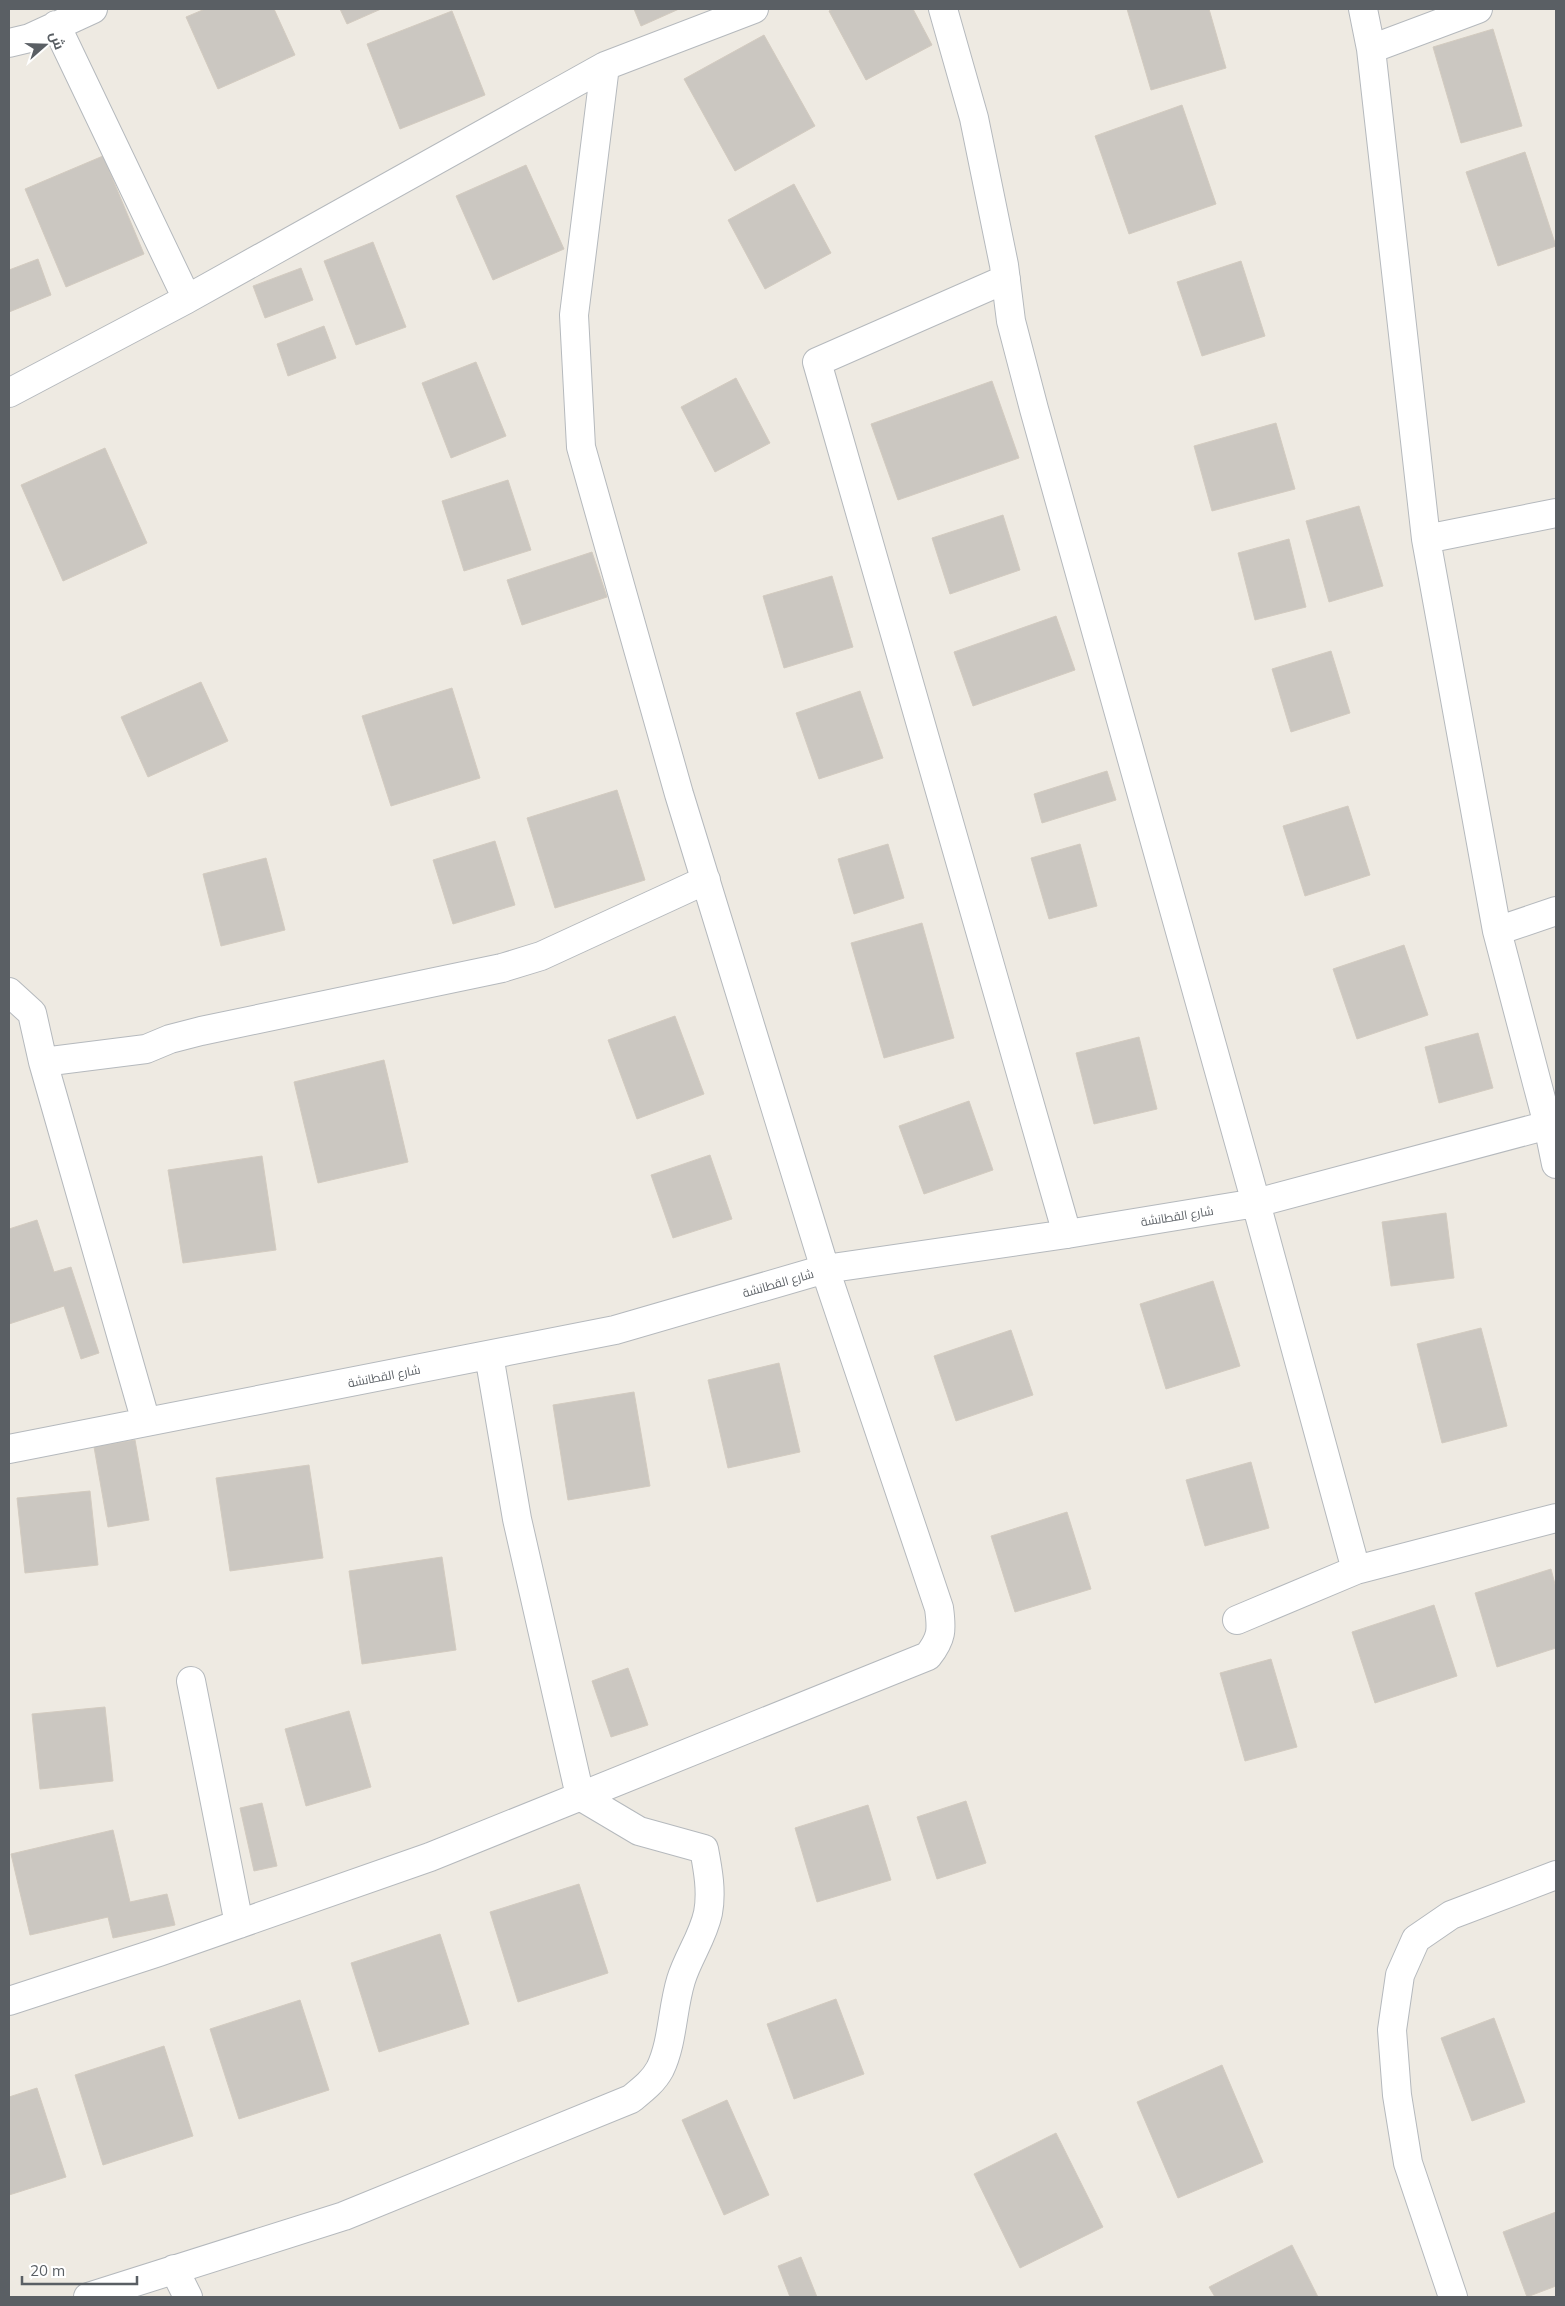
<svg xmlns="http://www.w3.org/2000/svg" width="1565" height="2306" viewBox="0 0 1565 2306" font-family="Mulish,Cairo,sans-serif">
<rect width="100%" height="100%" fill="#eeeae2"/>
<!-- building -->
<path fill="#cbc7c1" stroke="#d3cbc0" d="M205 9H274L295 55 218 89 186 17Z
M340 9H381L347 24Z
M634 9H679L641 26Z
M833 9H913L932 45 866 80 829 11Z
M1127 9H1209L1226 68 1151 90Z
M452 11 485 95 400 129 367 44Z
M1493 29 1522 126 1461 143 1433 47Z
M764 35 815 126 735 171 684 79Z
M1182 105 1216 204 1129 234 1095 136Z
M1525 152 1556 246 1498 266 1466 172Z
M103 156 144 254 66 287 25 189Z
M526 165 564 249 493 280 456 196Z
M794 184 831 253 765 289 728 220Z
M373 242 406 327 356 345 324 261Z
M38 259 51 295 9 312V270Z
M1241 261 1265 336 1202 356 1177 282Z
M301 268 313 300 265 318 253 286Z
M324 326 336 358 288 376 277 344Z
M476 362 506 436 451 458 422 383Z
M736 378 770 443 715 472 681 407Z
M992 381 1019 458 898 500 871 424Z
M1276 423 1295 489 1212 511 1194 446Z
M105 448 147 543 63 581 21 485Z
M508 480 531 550 464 571 442 501Z
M1359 506 1383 586 1329 602 1306 521Z
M1003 515 1020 570 950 594 932 538Z
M1289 539 1306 607 1255 620 1238 553Z
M592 552 607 597 522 625 507 580Z
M832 576 853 647 784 668 763 596Z
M1056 616 1075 670 973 706 954 652Z
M1331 651 1350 713 1291 732 1272 669Z
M201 682 228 741 148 777 121 717Z
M452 688 480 778 391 806 362 716Z
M860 691 883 758 819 779 796 713Z
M1107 771 1116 800 1042 823 1034 794Z
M617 790 645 880 555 908 527 818Z
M1348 806 1370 875 1305 896 1283 826Z
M495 841 515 905 453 924 433 860Z
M888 844 904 898 854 914 838 859Z
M1080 844 1097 906 1049 919 1031 858Z
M266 858 285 930 221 946 203 874Z
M922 923 954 1038 884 1058 851 943Z
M1404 945 1428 1015 1357 1039 1333 969Z
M675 1016 704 1094 637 1119 608 1040Z
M1478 1033 1493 1088 1439 1103 1425 1047Z
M1139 1037 1157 1109 1094 1124 1076 1053Z
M384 1060 408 1162 318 1183 294 1082Z
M969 1101 993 1170 924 1194 899 1126Z
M710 1155 732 1219 673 1238 651 1175Z
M262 1156 276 1250 183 1263 168 1170Z
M1446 1213 1454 1278 1391 1286 1382 1222Z
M37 1220 54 1272 71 1267 99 1353 81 1359 64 1306 9 1324V1229Z
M1213 1281 1240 1366 1166 1389 1140 1304Z
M1481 1328 1507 1426 1442 1443 1417 1344Z
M1011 1330 1033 1395 956 1421 934 1356Z
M779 1363 800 1452 728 1468 708 1380Z
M634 1392 650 1486 568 1500 553 1405Z
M135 1440 149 1520 108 1527 94 1447Z
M1251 1462 1269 1528 1205 1546 1186 1480Z
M309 1465 323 1558 230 1571 216 1478Z
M90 1491 98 1565 25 1573 17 1498Z
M1067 1512 1091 1589 1015 1612 991 1536Z
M442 1557 456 1650 362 1664 349 1571Z
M1551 1569 1556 1588V1648L1497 1667 1475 1593Z
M1434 1605 1457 1676 1375 1703 1352 1632Z
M1271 1659 1297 1747 1245 1761 1220 1673Z
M628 1668 648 1725 611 1737 592 1681Z
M105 1707 113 1781 40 1789 32 1714Z
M349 1711 371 1787 306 1806 285 1729Z
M966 1801 986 1863 937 1879 917 1817Z
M262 1803 277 1866 254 1871 240 1808Z
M868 1805 891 1880 817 1902 795 1828Z
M113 1830 130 1902 167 1894 175 1925 113 1938 108 1917 30 1935 11 1854Z
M579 1884 608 1973 518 2002 490 1912Z
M440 1934 469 2024 379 2052 351 1963Z
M836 1999 864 2074 794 2099 767 2024Z
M300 2000 329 2090 239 2119 210 2029Z
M1494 2018 1525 2102 1472 2121 1441 2038Z
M164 2046 193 2136 103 2165 75 2075Z
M1222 2065 1263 2162 1178 2198 1137 2102Z
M37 2088 66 2177 9 2195V2097Z
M727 2100 769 2195 724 2215 682 2120Z
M1056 2133 1103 2227 1020 2268 974 2174Z
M1556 2212V2286L1527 2297 1503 2232Z
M1292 2245 1318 2297H1215L1209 2287Z
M801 2257 817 2297H790L778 2266Z"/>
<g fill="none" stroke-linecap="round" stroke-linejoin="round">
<defs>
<path id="street" d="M943 9 974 118 1004 265 1011 321 1034 409 1256 1203 1356 1570
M1363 9 1371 49 1426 539 1497 931 1548 1125 1556 1164
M56 25 187 299
M9 43 30 38 93 9
M1371 49 1478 9
M1006 279 817 362 1067 1234
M9 393 187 299 605 66 754 9
M1426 539 1556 513
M1497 931 1556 911
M9 992 32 1013 43 1062 146 1049 170 1039 201 1031 502 968 541 956 706 880
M43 1062 146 1422
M9 1449 615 1330 825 1269 1067 1234 1256 1203 1548 1125
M1237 1620 1356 1570 1556 1518
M191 1681 239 1924
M9 2001 159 1952 430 1857 928 1656C942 1638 942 1630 939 1608L825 1269 679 794 581 447 574 315 605 66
M174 2269 188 2297
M88 2297 344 2216 631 2099C642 2090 653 2082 660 2069 673 2042 672 2009 681 1980 688 1957 703 1937 708 1913 712 1892 708 1870 704 1849L639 1831 580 1796 517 1519 489 1355
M1453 2297 1408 2163 1397 2095 1392 2030 1400 1975 1416 1939 1451 1915 1556 1875"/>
</defs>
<!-- street casing -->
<use href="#street" stroke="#b5b9bd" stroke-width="30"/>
<!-- street -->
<use href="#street" stroke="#fff" stroke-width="28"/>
</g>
<g text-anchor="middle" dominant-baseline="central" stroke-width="4.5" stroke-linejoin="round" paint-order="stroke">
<!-- street labels -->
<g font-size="12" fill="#5a5f64" stroke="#fff">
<text transform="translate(1177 1216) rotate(-9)">شارع القطانشة</text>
<text transform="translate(778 1283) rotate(-16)">شارع القطانشة</text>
<text transform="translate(384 1376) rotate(-11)">شارع القطانشة</text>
</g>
</g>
<!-- border -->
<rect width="1565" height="2306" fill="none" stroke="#5a5f64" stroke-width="20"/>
<!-- north arrow -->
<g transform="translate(45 45) rotate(70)" stroke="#ffffff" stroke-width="4" paint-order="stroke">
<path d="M0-4L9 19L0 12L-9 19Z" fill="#5a5f64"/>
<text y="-8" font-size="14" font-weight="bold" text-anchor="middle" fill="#5a5f64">ش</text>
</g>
<!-- scale -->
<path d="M22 2276v8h115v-8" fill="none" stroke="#5a5f64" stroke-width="2.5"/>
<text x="30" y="2276" font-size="15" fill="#5a5f64" stroke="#ffffff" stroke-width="4" paint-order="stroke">20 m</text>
</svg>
